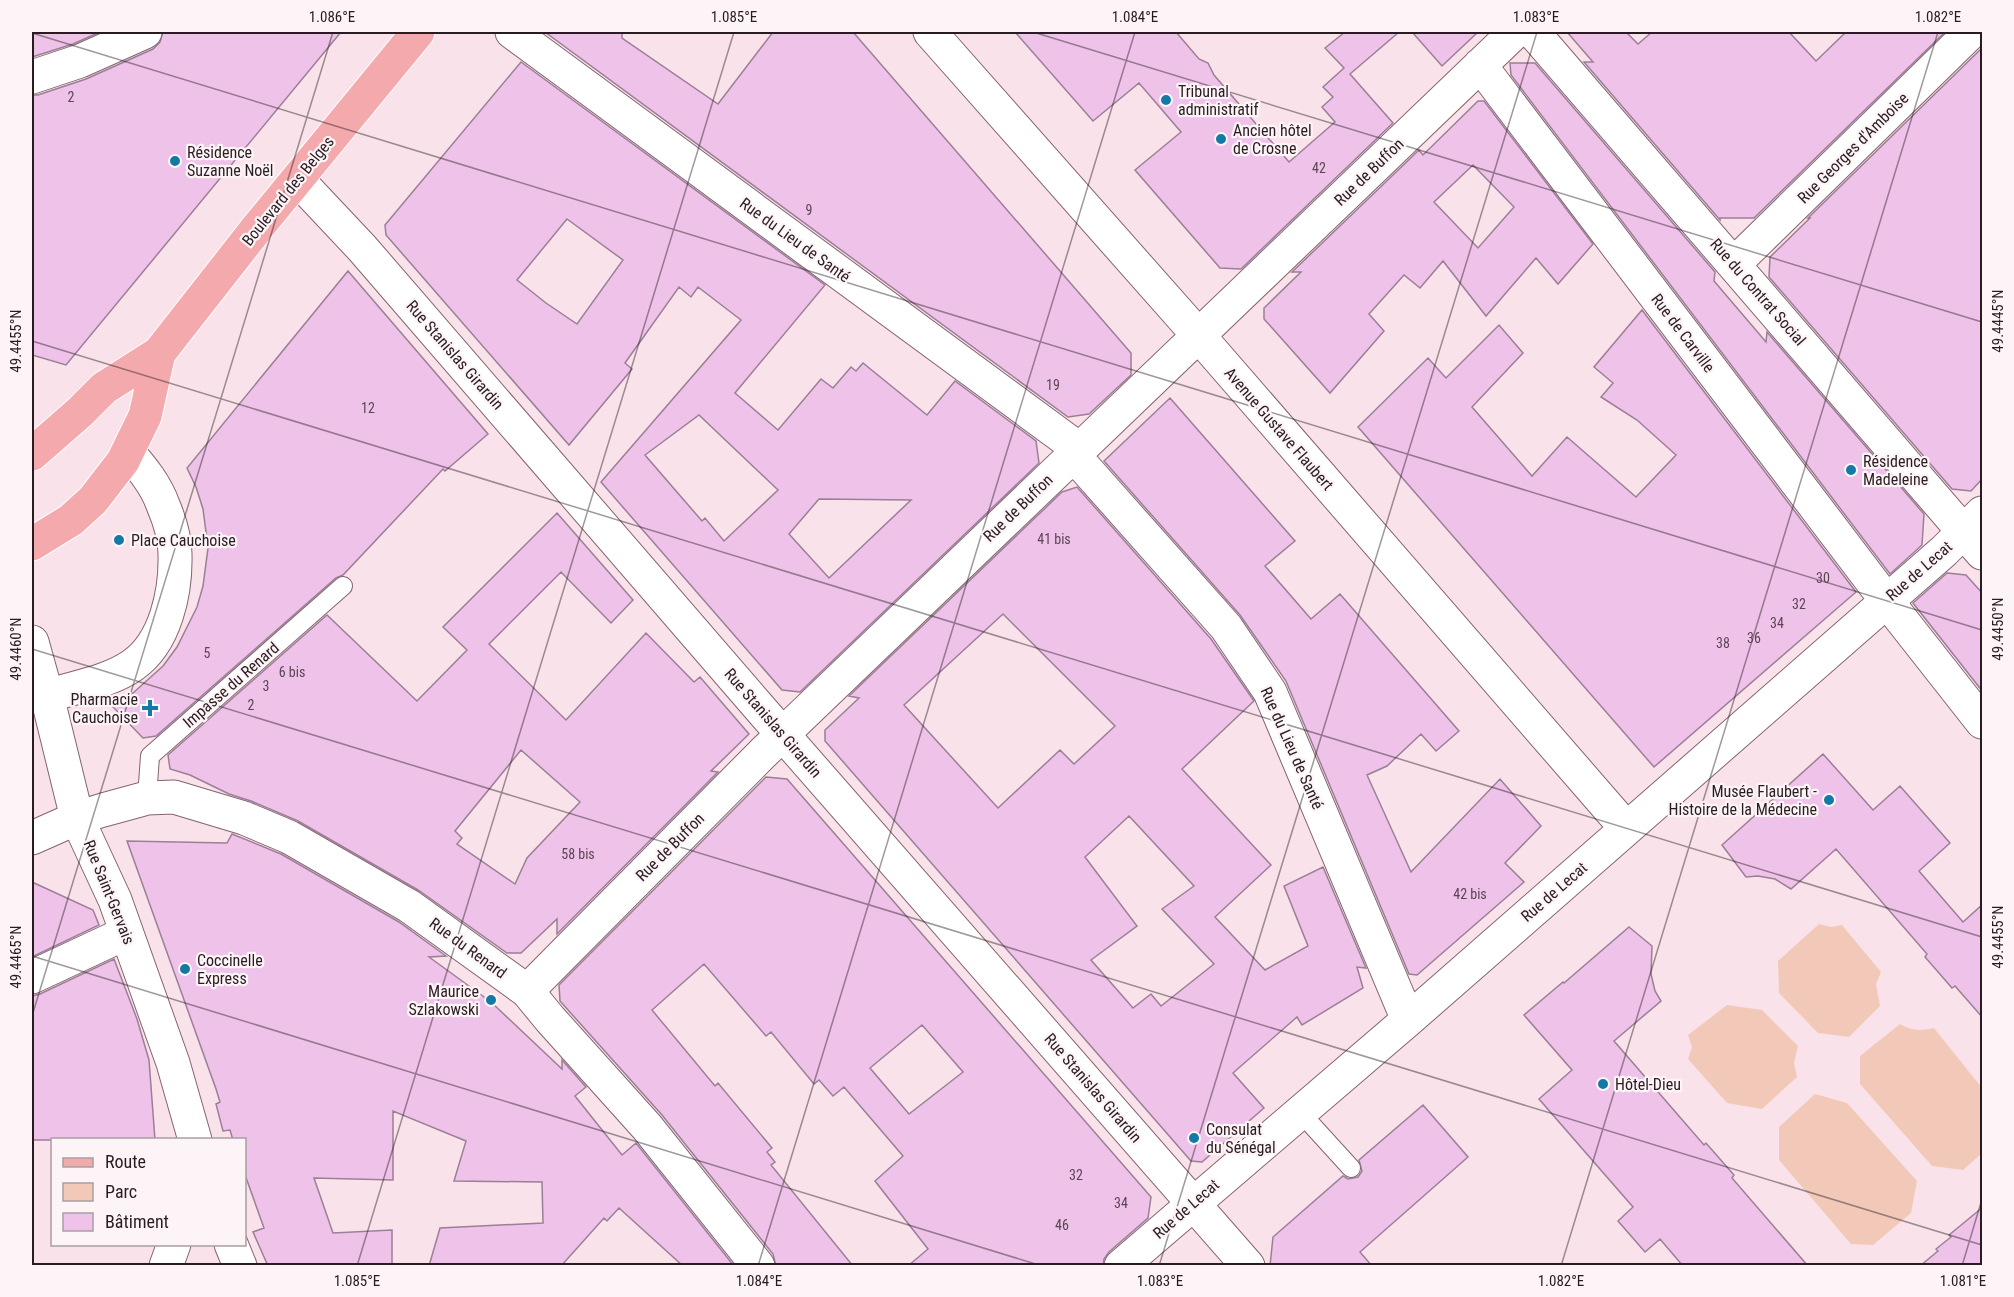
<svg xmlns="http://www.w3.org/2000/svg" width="2014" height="1297" viewBox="0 0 2014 1297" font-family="'Roboto Condensed',sans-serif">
<rect width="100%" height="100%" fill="#fae2eb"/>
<!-- green -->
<path fill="#f2c9b8" d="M1819 924 1831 927 1842 925 1881 972 1876 984 1880 1006 1849 1037 1818 1033 1779 993 1778 961Z
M1727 1005 1762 1010 1798 1046 1794 1063 1797 1077 1762 1109 1727 1103 1688 1059 1692 1047 1688 1035Z
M1900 1024C1912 1031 1920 1031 1934 1028L1982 1088V1153L1963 1170 1932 1166 1860 1084V1056Z
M1815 1094 1847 1103 1917 1181 1911 1213 1873 1245 1851 1244 1779 1160V1127Z"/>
<!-- building -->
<path fill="#efc2e9" stroke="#9a7f96" stroke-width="1.5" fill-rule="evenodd" d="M32 32H100L73 44 32 57Z
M163 32H341L66 365 32 355V95H38L86 79 153 49 160 42Z
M545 32H622V38L718 104 773 32H853L1131 353V375L1089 414 1068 417Z
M1015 32H1176L1199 59 1208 63 1214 75 1289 162 1335 122 1322 107 1333 97 1323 87 1344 68 1325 48 1345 32H1399L1350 74 1393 123 1241 269 1220 268 1135 170 1181 132 1139 83 1093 121Z
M1412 32H1478L1442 66Z
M1567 32H1626L1638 44 1652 32H1789L1816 61 1846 32H1945L1754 218H1720V220L1584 62H1593Z
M1983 47V478L1971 491 1952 489 1769 277 1770 257 1810 218H1808Z
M521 62 825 285 735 393 778 430 821 379 833 388 851 367 856 371 863 363 927 415 955 381 1036 441 1039 463 800 692 782 690 601 482 741 320 698 287 691 297 679 287 625 363 632 369 569 445 386 235 385 225ZM567 219 623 260 577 324 546 303 517 280ZM699 415 778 490 724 541 705 518 702 521 645 455ZM819 499 911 500 829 578 789 534Z
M1510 63H1535L1715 272 1714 281 1766 342 1767 332 1924 514 1922 545 1890 574 1511 75Z
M1478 101H1484L1593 244 1558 284 1536 258 1486 316 1443 261 1420 288 1404 275 1369 314 1384 331 1330 393 1264 319V308L1301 272H1292L1419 150 1423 155ZM1473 165 1514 207 1478 248 1434 202Z
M348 271 488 434 445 471 443 469 343 575 336 578 156 736 143 738 112 706 133 693 163 666 177 647 197 607 203 586 208 548 203 509 196 487 187 468Z
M1642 310 1856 592 1654 767 1358 427 1428 358 1446 378 1499 325 1523 353 1472 407 1532 476 1567 437 1636 497 1676 455 1637 420 1601 397 1613 383 1594 367Z
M1170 398 1295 541 1265 566 1311 619 1340 594 1459 731 1436 751 1421 734 1387 766 1367 775 1411 872 1500 779 1541 826 1505 863 1524 882 1417 975 1409 974 1286 681 1240 615 1104 461Z
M1077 487 1211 639 1254 701 1182 769 1271 865 1215 917 1265 970 1308 946 1284 886 1323 867 1366 968 1357 967 1363 988 1302 1025 1297 1017 1233 1073 1264 1108 1202 1162 1191 1161 825 741V730L859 698 849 696 1062 492ZM1003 614 1115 726 1074 764 1060 750 998 808 904 705ZM1129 816 1194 886 1162 909 1214 964 1161 1006 1151 994 1133 1008 1091 960 1137 926 1085 857Z
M557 513 633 600 611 623 561 572 489 644 566 720 646 633 694 682 700 677 749 734 711 771 718 772 557 934V919L521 953H507L418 890 298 821 251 801 229 794 190 775 170 769 168 755 327 615 417 701 467 650 443 627ZM521 750 580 802 527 858 515 884 457 844 462 838 455 831Z
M1947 573 1966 575 1983 594V692L1913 603Z
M1823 754 1873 810 1900 786 1950 843 1919 871 1963 922 1983 904V1018L1955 986 1952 988 1925 957 1927 954 1836 849 1791 889 1775 879 1758 876 1746 877 1722 845Z
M766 777 787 779 1151 1197 1148 1218 1109 1252 1104 1259 1103 1266H908L928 1249 875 1181 903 1156 844 1087 833 1096 819 1080 814 1084 771 1032 766 1036 704 964 652 1010 715 1086 718 1083 772 1148 767 1152 775 1162 771 1165 853 1266H776L773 1254 662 1115 560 1001 559 985ZM922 1025 963 1072 909 1114 870 1068Z
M232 834 281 854 399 922 446 956 429 957 491 1002 562 1069V1060L586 1087 575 1096 622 1155 636 1143 734 1266H683L619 1208 607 1221 604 1218 561 1266H429L440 1228 543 1223 542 1182 454 1181 466 1141 393 1111V1180L314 1178 333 1233 392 1230V1266H268L253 1232 264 1228 244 1172V1140H233L230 1130 223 1131 216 1104 220 1102 216 1089 127 841 227 843Z
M32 882 93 910 99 925 32 957Z
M1629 927 1652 946 1651 974 1655 991 1661 1001 1614 1041 1704 1145 1706 1143 1734 1175 1732 1178 1808 1266H1683L1660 1239 1645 1252 1618 1221 1633 1207 1539 1099 1572 1070 1524 1015 1563 982 1564 983Z
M114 959 137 1019 149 1060 155 1140H32V996L40 994Z
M1423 1105 1468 1157 1360 1252 1372 1266H1270L1273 1237 1343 1176 1348 1179 1358 1177 1362 1171 1359 1160Z
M1983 1207V1266H1920L1938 1251 1936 1249 1951 1237 1949 1235Z"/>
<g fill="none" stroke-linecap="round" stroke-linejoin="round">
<defs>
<path id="lane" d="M147 798 150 756 343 586
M1300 1112 1351 1168"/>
<path id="street" d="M512 32 1079 449
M930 32 1199 336 1626 828
M1533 32 1982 553
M1480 65 1886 600 1982 722
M32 77 80 61 145 32
M1734 264 1971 32
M1071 457 1085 468 1226 627 1270 692 1408 1020
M47 696C75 687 109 682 133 665 166 642 176 591 175 554 175 538 169 519 163 505 156 485 142 468 128 452
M32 977 126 933
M527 991 763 753 1515 32
M1121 1266 1408 1020 1944 551 1982 513"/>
<path id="secondary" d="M298 180 362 248 764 713 1248 1266
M32 642 47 696 77 818 115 900 173 1063 195 1140
M32 838 77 818 103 810 147 798 174 797 244 818 289 837 409 906 527 991 550 1019 647 1127 758 1266
M231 1244 240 1266
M166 1266 174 1244"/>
<path id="primary" d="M32 454 80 412 104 388 159 353 257 228 418 32
M32 544 71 520 93 500 123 461 145 416 159 353"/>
</defs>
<!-- lane casing -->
<use href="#lane" stroke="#856370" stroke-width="20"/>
<!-- street casing -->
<use href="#street" stroke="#856370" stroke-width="35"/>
<!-- secondary casing -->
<use href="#secondary" stroke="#856370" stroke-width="35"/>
<!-- primary casing -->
<use href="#primary" stroke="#fff" stroke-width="35"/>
<!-- lane -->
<use href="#lane" stroke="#fff" stroke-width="18"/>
<!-- street -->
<use href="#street" stroke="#fff" stroke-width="33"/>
<!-- secondary -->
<use href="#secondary" stroke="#fff" stroke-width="33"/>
<!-- primary -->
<use href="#primary" stroke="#f4a9ad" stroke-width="33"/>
</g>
<!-- ticks -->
<path fill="none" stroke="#291c21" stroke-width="1.5" stroke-opacity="0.45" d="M1033 32 1982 322M32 33 1982 630M32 341 1982 937M32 649 1982 1245M32 956 1042 1266M32 1016 333 32M32 1264 36 1266M357 1266 734 32M758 1266 1135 32M1159 1266 1537 32M1561 1266 1938 32M1962 1266 1982 1199"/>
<!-- markers -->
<g fill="#1579a5" stroke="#fcf4f7" stroke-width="2">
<circle cx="1166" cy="100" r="6"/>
<circle cx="1221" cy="139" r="6"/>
<circle cx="175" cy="161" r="6"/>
<circle cx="1851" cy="470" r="6"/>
<circle cx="119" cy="540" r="6"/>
<path d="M147 699h6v6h6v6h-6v6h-6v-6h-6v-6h6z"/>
<circle cx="1829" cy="800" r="6"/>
<circle cx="185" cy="969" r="6"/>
<circle cx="491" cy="1000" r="6"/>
<circle cx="1603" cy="1084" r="6"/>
<circle cx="1194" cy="1138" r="6"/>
</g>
<g text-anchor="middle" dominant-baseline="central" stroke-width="4.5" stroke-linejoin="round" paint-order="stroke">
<!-- number labels -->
<g font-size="14" fill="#5a4653">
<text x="71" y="97">2</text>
<text x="1319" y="168">42</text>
<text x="809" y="210">9</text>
<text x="1053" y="385">19</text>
<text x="368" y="408">12</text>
<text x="1054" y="539">41 bis</text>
<text x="1823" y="578">30</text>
<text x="1799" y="604">32</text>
<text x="1777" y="623">34</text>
<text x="1754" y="638">36</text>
<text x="1723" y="643">38</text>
<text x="207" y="653">5</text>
<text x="292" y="672">6 bis</text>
<text x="266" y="686">3</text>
<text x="251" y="705">2</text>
<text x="578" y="854">58 bis</text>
<text x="1470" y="894">42 bis</text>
<text x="1076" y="1175">32</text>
<text x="1121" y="1203">34</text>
<text x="1062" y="1225">46</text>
</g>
<!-- poi labels -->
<g font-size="16" fill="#291c21" stroke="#fcf4f7" text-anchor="start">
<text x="1178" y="91">Tribunal<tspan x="1178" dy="18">administratif</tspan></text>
<text x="1233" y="130">Ancien hôtel<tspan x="1233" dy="18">de Crosne</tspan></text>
<text x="187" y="152">Résidence<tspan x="187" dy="18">Suzanne Noël</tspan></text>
<text x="1863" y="461">Résidence<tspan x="1863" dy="18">Madeleine</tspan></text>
<text x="131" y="540">Place Cauchoise</text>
<text x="138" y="699" text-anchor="end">Pharmacie<tspan x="138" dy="18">Cauchoise</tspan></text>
<text x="1817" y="791" text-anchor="end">Musée Flaubert -<tspan x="1817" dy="18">Histoire de la Médecine</tspan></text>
<text x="197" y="960">Coccinelle<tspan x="197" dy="18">Express</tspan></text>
<text x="479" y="991" text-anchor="end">Maurice<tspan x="479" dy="18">Szlakowski</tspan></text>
<text x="1615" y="1084">Hôtel-Dieu</text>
<text x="1206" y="1129">Consulat<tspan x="1206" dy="18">du Sénégal</tspan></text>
</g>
<!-- street labels -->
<g font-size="16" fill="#291c21" stroke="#fcf4f7">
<text transform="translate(1853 148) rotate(-45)">Rue Georges d'Amboise</text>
<text transform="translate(1369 172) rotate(-44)">Rue de Buffon</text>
<text transform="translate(288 191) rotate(-51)">Boulevard des Belges</text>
<text transform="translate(795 240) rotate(36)">Rue du Lieu de Santé</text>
<text transform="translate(1758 292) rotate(49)">Rue du Contrat Social</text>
<text transform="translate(1683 333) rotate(53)">Rue de Carville</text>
<text transform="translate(455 355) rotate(49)">Rue Stanislas Girardin</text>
<text transform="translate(1279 429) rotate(49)">Avenue Gustave Flaubert</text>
<text transform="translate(1018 508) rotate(-44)">Rue de Buffon</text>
<text transform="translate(1919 571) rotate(-41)">Rue de Lecat</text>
<text transform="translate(231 685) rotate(-41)">Impasse du Renard</text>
<text transform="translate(773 723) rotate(49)">Rue Stanislas Girardin</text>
<text transform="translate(1292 748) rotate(66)">Rue du Lieu de Santé</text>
<text transform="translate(670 847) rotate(-45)">Rue de Buffon</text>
<text transform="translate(109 892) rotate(68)">Rue Saint-Gervais</text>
<text transform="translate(1554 892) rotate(-41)">Rue de Lecat</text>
<text transform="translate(468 948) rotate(36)">Rue du Renard</text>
<text transform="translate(1093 1088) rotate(49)">Rue Stanislas Girardin</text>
<text transform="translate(1186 1209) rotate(-41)">Rue de Lecat</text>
</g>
</g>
<!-- border -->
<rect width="2014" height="1297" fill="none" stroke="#fcf4f7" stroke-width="66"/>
<!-- legend -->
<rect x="51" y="1138" width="195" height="108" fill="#fcf4f7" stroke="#a89ea1" stroke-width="1.5"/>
<rect x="63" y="1158" width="30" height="9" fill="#f4a9ad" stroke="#a89ea1" stroke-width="1.5"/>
<text x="105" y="1168" font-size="18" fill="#291c21">Route</text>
<rect x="63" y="1183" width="30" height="18" fill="#f2c9b8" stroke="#a89ea1" stroke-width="1.5"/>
<text x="105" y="1198" font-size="18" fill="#291c21">Parc</text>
<rect x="63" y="1213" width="30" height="18" fill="#efc2e9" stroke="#a89ea1" stroke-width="1.5"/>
<text x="105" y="1228" font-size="18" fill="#291c21">Bâtiment</text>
<rect x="33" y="33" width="1948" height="1231" fill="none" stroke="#291c21" stroke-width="2"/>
<g font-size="15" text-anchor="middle" fill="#291c21">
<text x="332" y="22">1.086°E</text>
<text x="734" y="22">1.085°E</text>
<text x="1135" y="22">1.084°E</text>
<text x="1536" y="22">1.083°E</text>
<text x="1938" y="22">1.082°E</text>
<text transform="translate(1998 321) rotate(-90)" y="5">49.4445°N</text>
<text transform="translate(16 341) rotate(-90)" y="5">49.4455°N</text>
<text transform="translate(1998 629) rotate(-90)" y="5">49.4450°N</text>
<text transform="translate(16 649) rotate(-90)" y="5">49.4460°N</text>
<text transform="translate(1998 937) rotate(-90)" y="5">49.4455°N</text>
<text transform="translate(16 957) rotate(-90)" y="5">49.4465°N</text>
<text x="357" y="1286">1.085°E</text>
<text x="759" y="1286">1.084°E</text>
<text x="1160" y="1286">1.083°E</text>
<text x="1561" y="1286">1.082°E</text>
<text x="1963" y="1286">1.081°E</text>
</g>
</svg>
